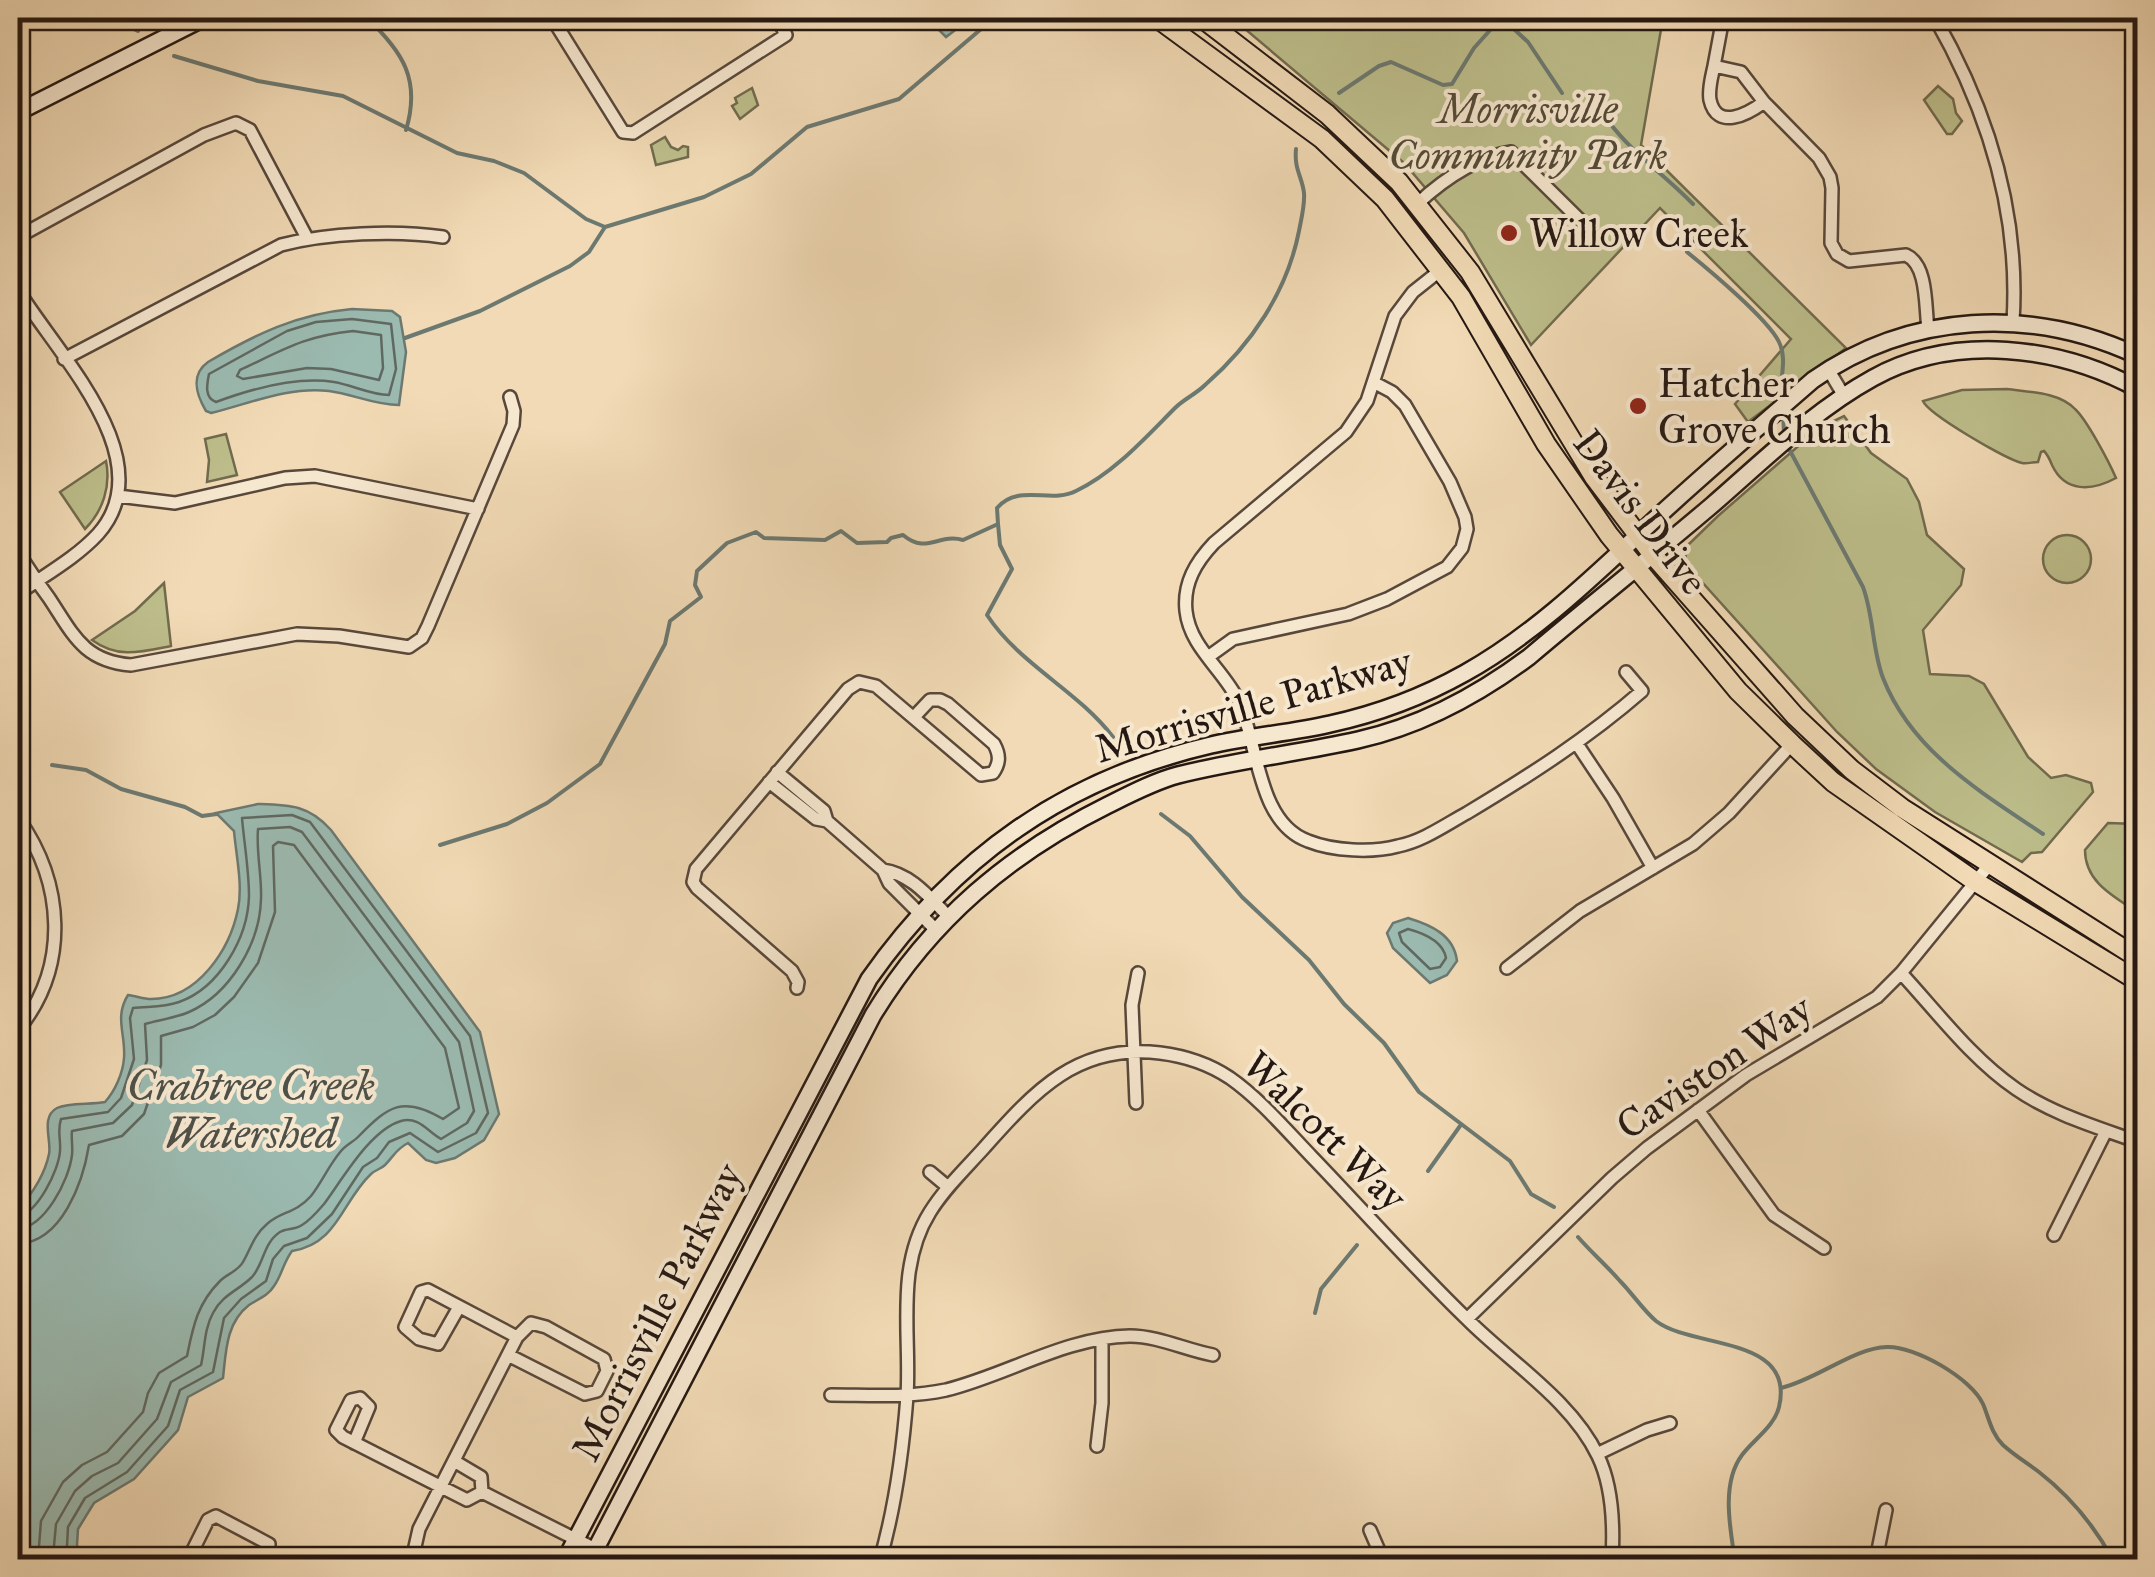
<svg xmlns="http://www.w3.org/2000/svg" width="2155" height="1577" viewBox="0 0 2155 1577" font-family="'IM FELL Great Primer',serif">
<rect width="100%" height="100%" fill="#f1dab5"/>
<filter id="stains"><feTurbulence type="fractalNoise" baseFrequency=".002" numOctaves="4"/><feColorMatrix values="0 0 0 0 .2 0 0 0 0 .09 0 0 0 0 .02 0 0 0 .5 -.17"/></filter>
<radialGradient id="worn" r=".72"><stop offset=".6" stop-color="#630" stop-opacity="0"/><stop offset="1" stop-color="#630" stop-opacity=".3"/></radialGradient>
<!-- green -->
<path fill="#bdbe8b" stroke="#716b4e" stroke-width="2.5" d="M1232 18H1663L1641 145 1846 348 1748 422 1735 404 1791 339 1660 208 1531 345 1464 233 1404 163Z
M1938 86 1953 99 1956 113 1962 121 1952 134H1947L1924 100Z
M752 88 758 105 740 119 732 106 737 103 735 98Z
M665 137 671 147 678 150 683 146 688 147V157L656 165 651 145Z
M2007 389C2029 392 2059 392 2075 409 2087 420 2109 462 2116 478 2092 491 2065 493 2052 465 2050 460 2048 455 2044 451L2041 452 2038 462C2033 462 2027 464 2022 463 2007 460 1928 414 1923 401L1962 390Z
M1844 416 1871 453 1907 479 1919 502 1927 535 1964 569 1961 585 1923 630 1930 674 1969 676 1984 684 2028 757 2051 778 2066 775 2091 783 2093 792 2042 852 2031 853 2022 862 1935 812 1876 769 1837 732 1693 572 1685 559 1688 545 1718 516 1819 428Z
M226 434 237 475 207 482 209 460 205 439Z
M106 461C111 486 103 511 85 529L60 492Z
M2043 559a24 24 0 1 1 48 0a24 24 0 1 1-48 0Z
M164 583 171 646C141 652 118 659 92 640L135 611Z
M2108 823 2137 824V912C2113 896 2085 882 2085 850Z"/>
<!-- water -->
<path fill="#9bbab0" stroke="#6c7971" stroke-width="2.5" d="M927 18H971L946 37Z
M352 309 392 311 400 317 406 352 399 405C374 405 353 394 329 391 288 386 249 404 211 413L206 411C196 394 190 375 208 362 256 334 297 314 352 309Z
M258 804C290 805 309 805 331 830L480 1032 499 1114 484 1140 455 1158 436 1163 426 1160 408 1143C396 1149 394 1156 385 1165 381 1169 375 1170 371 1174 342 1201 338 1244 292 1251 283 1263 282 1275 274 1286 268 1296 258 1299 249 1305 226 1323 226 1351 223 1378L188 1397 178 1430 134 1479 94 1503 78 1529 77 1545 82 1559H18V1210C31 1195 45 1174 49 1154 52 1141 40 1117 57 1108 69 1102 91 1105 105 1102 115 1091 123 1073 124 1058 126 1035 114 1017 128 995 136 996 144 999 151 999 198 999 230 949 238 909 243 885 236 855 234 831L216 813Z
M1408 918C1431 925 1454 935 1457 961L1447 975 1430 983 1393 948 1387 933 1393 923Z"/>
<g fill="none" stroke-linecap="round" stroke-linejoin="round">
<!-- shore -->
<path stroke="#606961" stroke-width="2.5" d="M352 319 391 324 396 369 389 395C371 395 352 385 334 382 296 376 251 389 216 402 204 398 207 384 209 374L287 331 316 322Z
M353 331 381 335 383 368 379 380 331 369 307 368 243 379 237 376 240 370C283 350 304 336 353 331Z
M1408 929C1423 933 1443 941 1446 958L1440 967 1430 969 1402 942 1399 933Z
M18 1216C37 1214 59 1170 60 1151 61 1139 57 1131 61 1119L108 1112 121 1098 134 1059 130 1018 133 1008C148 1006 162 1008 179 1002 219 988 248 938 249 896 249 870 244 842 242 818L292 815 310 822 470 1036 488 1113 476 1133 438 1152 410 1133 389 1142 377 1158 363 1167 332 1214 307 1238 284 1246 273 1259 266 1281 241 1299 224 1318 213 1372 180 1390 168 1426 127 1472 85 1498 68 1527 67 1546 72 1560
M18 1229C45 1227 69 1180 72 1155 73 1147 71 1138 72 1131L113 1123 132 1105 147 1060 145 1024C159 1020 175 1018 189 1012 230 994 260 943 261 899 262 876 256 852 258 829L290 827 302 832 459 1042 474 1111 467 1123 441 1139C428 1132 419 1116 401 1121 370 1130 342 1180 324 1204 318 1211 309 1221 302 1225 295 1230 287 1228 280 1232 263 1243 264 1264 252 1277 239 1290 222 1295 213 1313 204 1329 205 1348 201 1365L171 1382 157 1419 118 1463 92 1476 75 1491 56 1524 54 1546 58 1560
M18 1244C62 1242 83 1182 89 1145L122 1136 144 1114 161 1065V1036L193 1027 215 1015 234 997 258 963 275 912 273 846 278 842 294 845 445 1048 459 1108 443 1119C403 1095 388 1106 358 1137 353 1142 346 1145 341 1151 329 1165 322 1182 311 1196 295 1214 281 1211 267 1224 254 1235 251 1248 243 1262 238 1271 227 1274 220 1281 197 1304 193 1327 187 1356L159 1373 148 1393 143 1412 107 1452 82 1465 63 1482 41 1521 39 1546 42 1560"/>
<!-- stream -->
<path stroke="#6c7971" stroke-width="4" d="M111 18 138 31
M367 18C403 52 421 80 406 130
M1502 18 1528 42 1562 93
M174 56 258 81 343 96 457 153 494 161 524 173 586 219 605 227 704 197 751 174 807 127 899 99 994 18
M1339 93 1379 66 1391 62 1443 85 1452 84 1474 48 1501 18
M1609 122C1633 154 1664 174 1693 204
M1687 252C1708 269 1768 319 1779 342 1788 360 1779 380 1781 398
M405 338 480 311 570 266 589 252 605 227
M1783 413 1784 433
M1788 447 1863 587C1874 617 1872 649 1883 678 1912 752 1981 792 2043 834
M998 524 1000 545 1012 569 987 615C1020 665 1077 690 1113 737
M52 765 86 770 121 789 185 807 202 816 217 814
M1161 814 1190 836 1242 897 1309 960 1344 1004 1384 1043 1419 1092 1510 1161 1531 1194 1554 1207
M440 845 507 824 547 803 600 764 665 644 670 621 701 597 695 585 697 571 727 543 756 532 764 538 825 540 841 531 857 543 887 542 891 538 903 535C927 555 938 533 963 540L998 524 997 508C1018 483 1051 504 1076 491 1114 473 1146 437 1175 408 1184 399 1196 394 1205 385 1251 345 1287 292 1299 231 1301 220 1305 205 1304 193 1302 176 1294 170 1296 149
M1428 1171 1460 1126
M1578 1237C1591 1252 1607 1266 1620 1281 1632 1293 1643 1310 1656 1321 1692 1349 1796 1335 1779 1407 1774 1427 1754 1439 1742 1455 1721 1483 1730 1528 1735 1560
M1315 1313 1321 1289 1357 1245
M1781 1388C1818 1379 1853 1348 1887 1347 1915 1346 1971 1378 1983 1404 1989 1418 1991 1433 2003 1445 2014 1455 2027 1463 2039 1472 2071 1497 2094 1525 2113 1560"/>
<defs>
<path id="street" d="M552 18 623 132 633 133 786 35 777 18
M1723 18 1714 66 1741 72 1764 102 1819 158 1830 177 1832 188 1831 243 1837 254 1849 261 1906 255C1928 265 1925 307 1928 329
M1935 18C1988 111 2020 213 2013 322
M1714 66C1712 76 1708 89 1710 100 1717 131 1748 114 1764 102
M1417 204C1443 180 1475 157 1511 152L1591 231
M18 237 204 135 236 123 250 130 307 238
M1442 269 1413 292 1395 316 1367 401 1346 432 1214 543C1196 562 1183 583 1186 611 1190 648 1224 670 1239 702 1258 742 1257 823 1308 841 1333 851 1372 853 1398 846 1423 841 1445 825 1467 813 1529 776 1588 738 1642 691L1626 672
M18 290C57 354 164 460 98 534 76 558 43 576 18 594
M64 359 281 245C327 233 396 230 443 237
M1828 369 1844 396
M118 496 175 503 285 478 315 476 478 509
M18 552C28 568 38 583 49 598 73 634 83 661 131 665L297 634 339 636 409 647 422 638 428 626 513 425 514 411 510 397
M1208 657 1233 639 1348 614 1387 599 1447 567 1462 548 1467 529 1465 517 1450 482 1405 405 1392 392 1375 383
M1577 744 1613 798 1653 868
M777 772 824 811 827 821 883 870 889 883 935 929
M769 782 816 819 827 821
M18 818C64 883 70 966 18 1030
M883 870C911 874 929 897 948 916
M1507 968 1580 911 1693 844 1729 813 1792 744
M1901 973C1937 1012 1972 1059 2016 1089 2052 1114 2097 1127 2138 1142
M797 988 798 982 792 971 697 888 693 882 696 869 848 689 859 682 876 686 981 775 993 773C1000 763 1000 755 994 744L948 704 940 700H930L914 717
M1136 1103 1132 1005 1138 973
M1698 1110 1774 1215 1824 1248
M930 1172 948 1187
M2054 1235 2106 1131
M459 1307 438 1344 419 1339 405 1327 421 1292 428 1290 517 1337
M1467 1319 1612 1178 1647 1148 1746 1075 1877 997 1901 973 1990 864
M831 1395C869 1395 909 1398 946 1390 1007 1375 1066 1337 1130 1336 1158 1336 1186 1350 1213 1355
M354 1443 369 1407 360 1398 351 1400 336 1430 343 1437 467 1500 482 1492 617 1560
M1097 1446 1102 1403V1340
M1597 1454 1647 1430 1670 1423
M454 1461 481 1477 482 1492
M1370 1530 1383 1560
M203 1560 195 1556 193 1550 208 1520 216 1516 269 1544 268 1560
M412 1560 419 1529 517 1337 531 1323 546 1327 604 1359 607 1371 597 1391 585 1394 510 1356
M880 1560C895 1508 903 1449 907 1396 911 1334 895 1268 930 1212 945 1188 965 1169 984 1148 1034 1092 1077 1043 1160 1053 1185 1056 1209 1064 1230 1078 1260 1099 1286 1130 1312 1157 1364 1211 1414 1268 1468 1320 1510 1362 1572 1401 1598 1456 1613 1487 1614 1526 1612 1560
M1876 1560 1886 1510"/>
<path id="secondary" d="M18 112 204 18
M565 1560 869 979C955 857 1064 779 1211 745 1250 736 1291 733 1330 724 1376 714 1424 696 1465 673 1535 634 1595 575 1653 521 1705 473 1759 427 1813 380 1910 312 2031 306 2138 356
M590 1560 873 1015C931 920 1009 854 1108 805 1130 794 1155 781 1178 775 1238 760 1299 753 1358 740 1421 726 1478 695 1529 657 1589 606 1651 557 1711 506 1763 461 1813 411 1873 378 1955 333 2059 346 2138 389"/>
<path id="primary" d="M1157 18 1322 139 1385 199 1461 297 1546 444 1609 535 1738 691 1792 744 1833 782 1976 882 2138 981
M1202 18 1327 114 1399 182 1470 272 1594 477 1653 555 1795 716 1852 770 1902 808 2138 958"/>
</defs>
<!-- street casing -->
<use href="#street" stroke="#58483b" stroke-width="16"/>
<!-- secondary casing -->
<use href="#secondary" stroke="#251812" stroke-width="20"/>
<!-- primary casing -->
<use href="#primary" stroke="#251812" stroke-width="22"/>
<!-- street -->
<use href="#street" stroke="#f6e7cf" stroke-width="11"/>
<!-- secondary -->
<use href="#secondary" stroke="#f6e7cf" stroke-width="15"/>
<!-- primary -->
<use href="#primary" stroke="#f1dab5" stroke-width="18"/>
</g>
<!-- markers -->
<g fill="#8f2418" stroke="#f6e7cf" stroke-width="4">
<circle cx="1509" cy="233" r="10"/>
<circle cx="1638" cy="406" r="10"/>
</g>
<g text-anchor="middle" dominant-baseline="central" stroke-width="8" stroke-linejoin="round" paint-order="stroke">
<!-- park labels -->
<g font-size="40" font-style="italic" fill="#534a36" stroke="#f6e7cf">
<text x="1528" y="109">Morrisville<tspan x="1528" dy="46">Community Park</tspan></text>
</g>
<!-- poi labels -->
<g font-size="40" fill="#251812" stroke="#f6e7cf" text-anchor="start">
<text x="1529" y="233">Willow Creek</text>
<text x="1658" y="383">Hatcher<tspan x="1658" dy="46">Grove Church</tspan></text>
</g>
<!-- street labels -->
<g font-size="40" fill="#251812" stroke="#f6e7cf">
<text transform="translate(1641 512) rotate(53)">Davis Drive</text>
<text transform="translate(1253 705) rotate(-16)">Morrisville Parkway</text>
<text transform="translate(1714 1067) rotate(-34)">Caviston Way</text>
<text transform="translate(1325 1131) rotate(44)">Walcott Way</text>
<text transform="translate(657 1312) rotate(-63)">Morrisville Parkway</text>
</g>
<!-- water labels -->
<g font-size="42" font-style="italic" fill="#4e5149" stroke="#f6e7cf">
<text x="251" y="1086">Crabtree Creek<tspan x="251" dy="48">Watershed</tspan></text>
</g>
</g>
<!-- margin -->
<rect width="2155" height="1577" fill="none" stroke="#f1dab5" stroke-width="60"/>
<rect x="20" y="20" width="2115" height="1537" fill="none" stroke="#251812" stroke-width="5"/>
<rect x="30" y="30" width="2095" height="1517" fill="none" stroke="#251812" stroke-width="2.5"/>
<rect width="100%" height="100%" filter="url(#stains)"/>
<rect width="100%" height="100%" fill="url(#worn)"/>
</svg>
